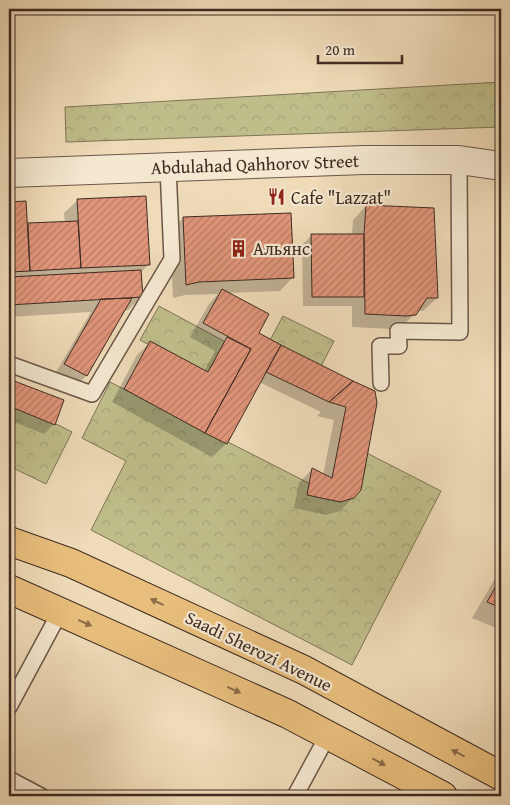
<svg xmlns="http://www.w3.org/2000/svg" width="510" height="805" viewBox="0 0 510 805" font-family="'Gentium Book Plus',serif">
<defs>
<pattern id="forest-crowns" width="20" height="18" patternUnits="userSpaceOnUse" patternTransform="scale(1.25)"><rect width="20" height="18" fill="#bfbe8b"/><path d="M2 6a3 3 0 1 1 6 0M12 15a3 3 0 1 1 6 0" fill="none" stroke="#a5a378"/></pattern>
<pattern id="building-hatch" width="6" height="6" patternUnits="userSpaceOnUse" patternTransform="scale(1.25)"><rect width="6" height="6" fill="#e1957a"/><path d="M-1 1l2-2M0 6l6-6M5 7l2-2" fill="none" stroke="#b87a64"/></pattern>
</defs>
<rect width="100%" height="100%" fill="#efdbb8"/>
<filter id="stains"><feTurbulence type="fractalNoise" baseFrequency=".004" numOctaves="4"/><feColorMatrix values="0 0 0 0 .2 0 0 0 0 .09 0 0 0 0 .02 0 0 0 .5 -.17"/></filter>
<radialGradient id="worn" r=".72"><stop offset=".6" stop-color="#630" stop-opacity="0"/><stop offset="1" stop-color="#630" stop-opacity=".3"/></radialGradient>
<!-- forest -->
<path fill="url(#forest-crowns)" stroke="#7f7456" d="M501 82V127L66 142 65 107Z
M159 306 235 347 216 381 140 340Z
M283 316 334 341 318 372 267 346Z
M110 382 336 497 361 450 441 491 352 665 91 530 126 461 82 438Z
M9 400 72 432 46 484 9 466Z"/>
<!-- shadow -->
<path fill="#0003" d="M78 200 149 264 140 273 142 296 128 310H123L86 376 77 385 55 374 91 312 9 317V203H25L26 226 28 225 65 223 64 213Z
M366 206 437 298 423 311H417L401 328 391 329 352 327V306H303L302 245 312 235H352L353 220Z
M183 218 293 277 280 291 227 293 257 333 353 382 354 497 340 511 326 515 294 508 299 483 312 469 323 475 334 420 317 416 321 412 259 382 226 444 212 457 112 402 137 355 151 342 204 371 215 351 190 337 209 304 218 294 185 295 173 298 170 232Z
M9 380 62 401 54 424 44 434 9 420Z
M501 568V630L472 618Z"/>
<!-- building -->
<path fill="url(#building-hatch)" stroke="#3f2b22" d="M146 196 150 265 81 268 77 199Z
M26 201 30 271 9 272V202Z
M366 205 434 208 438 298H427L416 315 406 316 365 314 364 234Z
M291 213 294 278 199 282 186 285 183 217Z
M78 221 81 268 30 271 28 223Z
M311 234H364V297H312Z
M141 270 143 297 9 305V277Z
M222 289 269 314 259 333 281 345 227 444 205 433 251 349 203 323Z
M132 298 87 376 64 364 101 299Z
M227 337 251 349 205 433 124 389 150 341 208 372Z
M281 345 353 381 329 402 266 372Z
M9 379 64 400 55 425 9 406Z
M353 381 375 391 377 403 361 490 354 498 340 502 307 495 312 468 332 478 346 407 329 402Z
M501 577V608L487 602Z"/>
<g fill="none" stroke-linecap="round" stroke-linejoin="round">
<defs>
<path id="lane" d="M9 364 92 394 172 259 168 167
M381 383 380 346H399L398 331 460 332 459 160
M9 707 60 612
M9 779 41 796
M295 796 328 735"/>
<path id="street" d="M9 173 364 160H459L501 166"/>
<path id="highway" d="M9 541 71 563 304 670 501 776
M9 589 288 714 443 796"/>
</defs>
<!-- lane casing -->
<use href="#lane" stroke="#6b5748" stroke-width="18"/>
<!-- street casing -->
<use href="#street" stroke="#6b5748" stroke-width="30"/>
<!-- highway casing -->
<use href="#highway" stroke="#3f2b22" stroke-width="30"/>
<!-- lane -->
<use href="#lane" stroke="#f5e8d1" stroke-width="15"/>
<!-- street -->
<use href="#street" stroke="#f5e8d1" stroke-width="28"/>
<!-- highway -->
<use href="#highway" stroke="#e8be7c" stroke-width="28"/>
</g>
<!-- one-way arrows -->
<defs><path id="oneway-solid" d="M-6-.8H1V-3.2L6.5 0L1 3.2V.8H-6Z" transform="scale(1.25)"/></defs>
<g fill="#8b6d4a">
<use href="#oneway-solid" transform="translate(157 602) rotate(-155)"/>
<use href="#oneway-solid" transform="translate(85 623) rotate(24)"/>
<use href="#oneway-solid" transform="translate(234 690) rotate(24)"/>
<use href="#oneway-solid" transform="translate(458 753) rotate(-152)"/>
<use href="#oneway-solid" transform="translate(379 762) rotate(28)"/>
</g>
<!-- icons -->
<defs>
<symbol id="restaurant-bare" viewBox="-9 -9 18 18"><path d="M-5-6h1v4h1v-4h1v4h1v-4h1v5L-1.5 .5V6h-2V.5L-5-1ZM5-6V6H3V1.5H1.5Q1.5-4 5-6Z" fill="#8f2418" stroke="#f5e8d1" stroke-width="2.5" paint-order="stroke"/></symbol>
<symbol id="building-bare" viewBox="-9 -9 18 18"><path d="M-4-6H4V6H1V3H-1V6H-4ZM-2.5-4.3h1.7v1.8h-1.7ZM.8-4.3h1.7v1.8H.8ZM-2.5-1h1.7V.8h-1.7ZM.8-1h1.7V.8H.8Z" fill="#8f2418" stroke="#f5e8d1" stroke-width="2.5" paint-order="stroke"/></symbol>
</defs>
<g fill-rule="evenodd">
<use href="#restaurant-bare" x="264" y="184" width="25" height="25"/>
<use href="#building-bare" x="226" y="236" width="25" height="25"/>
</g>
<g text-anchor="middle" dominant-baseline="central" stroke-width="4.5" stroke-linejoin="round" paint-order="stroke">
<!-- street labels -->
<g font-size="18" fill="#3f2b22" stroke="#f5e8d1">
<text transform="translate(255 164) rotate(-2)">Abdulahad Qahhorov Street</text>
<text transform="translate(259 651) rotate(26)">Saadi Sherozi Avenue</text>
</g>
<!-- poi labels -->
<g font-size="18" fill="#3f2b22" stroke="#f5e8d1" text-anchor="start">
<text x="291" y="197">Cafe "Lazzat"</text>
<text x="253" y="248">Альянс</text>
</g>
</g>
<!-- margin -->
<rect width="510" height="805" fill="none" stroke="#efdbb8" stroke-width="30"/>
<rect x="10" y="10" width="490" height="785" fill="none" stroke="#3f2b22" stroke-width="2.5"/>
<rect x="15" y="15" width="480" height="775" fill="none" stroke="#3f2b22"/>
<!-- scale -->
<path d="M318 55v8h84v-8" fill="none" stroke="#3f2b22" stroke-width="2.5"/>
<text x="325" y="55" font-size="15" fill="#3f2b22" stroke="#f5e8d1" stroke-width="4" paint-order="stroke">20 m</text>
<rect width="100%" height="100%" filter="url(#stains)"/>
<rect width="100%" height="100%" fill="url(#worn)"/>
</svg>
